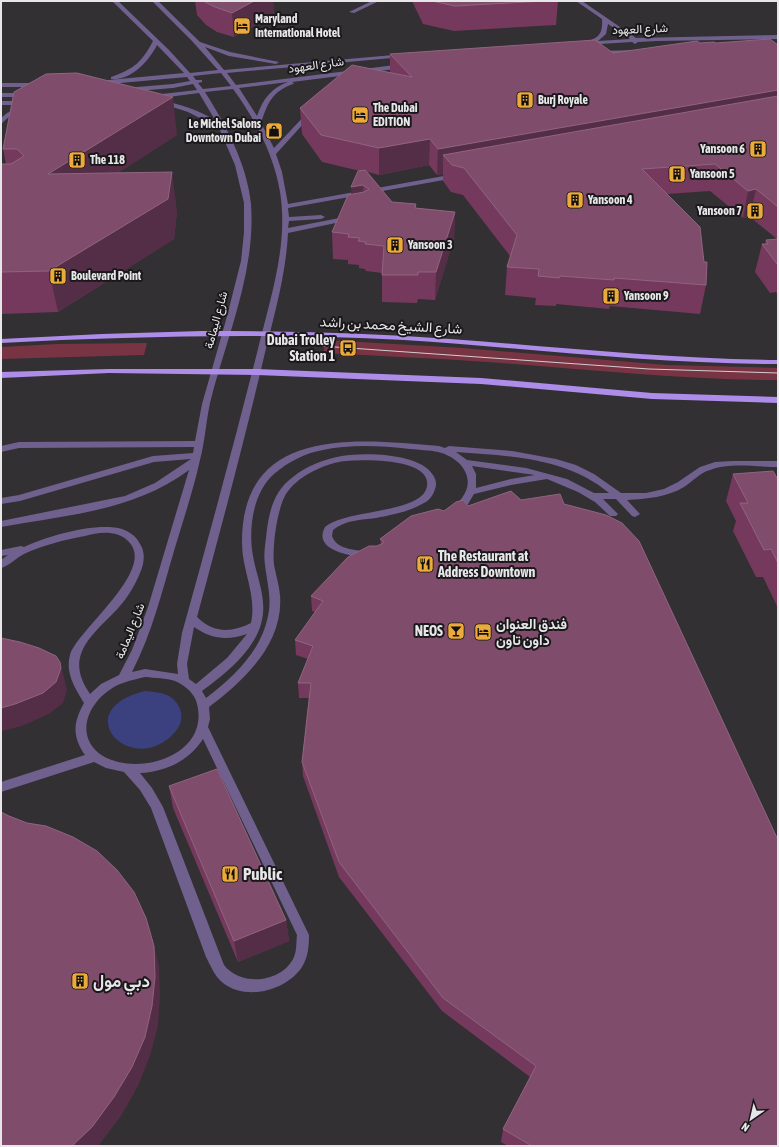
<svg xmlns="http://www.w3.org/2000/svg" width="779" height="1147" viewBox="0 0 779 1147" font-family="'Asap Condensed',Vazirmatn,sans-serif">
<rect width="100%" height="100%" fill="#323033"/>
<!-- green -->
<path fill="#793444" d="M326 340 462 348 667 365 778 368V380C680 380 584 369 487 362 432 358 378 356 323 353Z
M147 343 144 355 1 359V347L57 344Z"/>
<!-- water -->
<path fill="#3b417f" d="M145 691C153 692 162 692 169 696 182 704 186 720 175 732 133 780 65 711 145 691Z"/>
<g fill="none" stroke-linecap="round" stroke-linejoin="round">
<!-- minor -->
<path fill="#70608e" fill-rule="evenodd" d="M112 1H118L169 50 190 73 218 70 192 41 152 1H158L200 42 230 52 279 62 276 64 229 56 205 47 224 70 405 54V56L403 57 227 73 236 85 403 64 406 66 403 68 292 82 294 83 293 84C272 92 268 102 261 123L274 148 309 111 314 112 276 154 282 172 288 204 455 174 458 176 455 178 288 208 289 217 321 215 325 217 321 219 289 221 288 228 350 216 354 218 350 220 288 233C286 276 273 319 263 361 243 446 220 532 197 617 213 633 231 633 251 623 257 595 242 571 242 543 241 425 357 439 439 446L445 448 449 446 512 451 556 459 576 465 594 474 621 493H646L664 489 678 482 700 467 715 462 733 461H778V467C757 467 730 462 710 470 700 473 693 481 684 487 668 497 646 499 627 500L640 514 635 517 632 516 616 499H603L618 514 616 516H610L595 502 578 492 547 479 511 485 474 494 468 504 458 513H452L450 511 452 509C457 504 462 499 465 493 475 473 456 456 438 452 429 450 419 450 410 449 381 446 352 444 323 450 305 453 288 462 274 474 253 492 248 529 253 556 257 579 268 600 261 624 253 652 225 674 202 691L206 698C234 677 261 651 268 616 272 598 267 583 265 565 263 553 266 541 267 529 270 508 275 490 293 477 306 466 325 459 342 456 365 452 420 453 433 475 436 480 437 484 435 489 433 496 429 501 422 504 408 512 391 515 376 518 361 520 345 520 333 530L332 536C337 551 358 549 370 553L372 555 367 558C352 556 312 551 325 527 345 509 423 514 427 486 432 457 356 459 339 462 320 466 297 477 286 494 277 509 272 547 274 565 276 575 279 585 280 595 284 643 244 681 209 707L210 719 208 727 309 935C309 947 308 957 302 967 286 991 246 1001 223 983 214 976 211 966 206 957L151 808 140 790 124 772 106 768 94 762 1 792V782L85 755C72 736 73 723 84 703 75 688 65 673 70 655 78 629 158 569 128 541 117 530 99 532 85 536 64 540 43 545 24 554 16 558 9 566 1 568V560L8 555 1 556V550L21 546 24 547C48 536 96 522 122 529 130 532 136 536 140 544 146 553 144 564 140 573 135 585 128 597 119 607 107 621 87 636 81 654 76 669 82 682 90 694L101 684 119 675 132 650 148 607 189 470C134 511 67 515 1 527V521L125 496 155 483 191 459 154 462 20 501 1 504V498L19 495 153 456 193 453 194 447 19 448 1 452V446L19 442 195 441 202 404 226 320 241 261 244 232V203L235 165 219 128 188 112 157 102 160 100C180 104 198 110 215 120L199 93 153 99 150 97 153 95 197 90 193 84 173 88 125 92 122 90 125 88 173 84 190 81 187 77 98 85 95 83 98 81 184 73 157 45C149 61 131 81 111 79V77C134 69 142 62 153 41ZM221 73 231 86 203 89 198 83 202 82V80H196L193 76ZM288 82C271 88 263 99 257 116L239 88ZM233 89C255 119 274 155 280 192 289 246 269 302 257 353 233 447 208 540 182 633L177 664 178 674 145 669 132 672C152 633 162 592 174 551 183 521 193 491 200 460 205 441 206 422 210 403 226 338 256 273 251 204 247 164 226 125 205 92ZM456 452C509 456 566 457 609 493H594L567 479 526 468 467 460ZM472 466 535 475 511 479 476 488V474ZM194 627C211 639 227 641 247 634L227 658 196 684 189 679 187 664ZM145 677C155 678 166 678 175 681 185 685 195 694 197 704 210 755 139 777 103 756 74 738 87 704 111 689 121 682 133 680 145 677ZM203 739 297 935C296 942 297 950 294 957 282 983 241 987 224 965L163 807 152 788 140 773C165 772 189 761 203 739Z
M372 1H379L354 13 349 12Z
M576 1H582L636 38 778 35V39L657 41 638 42 635 44 632 42 584 45 582 44V42C598 39 603 35 602 19ZM608 24 630 39 598 41 606 34Z
M638 50 639 51 636 53 598 55 595 53 598 51Z
M1 83H40L43 85 40 87H1Z
M1 93H27L30 95 27 97H1Z
M1 101H25L28 103 25 105H1Z
M22 106 25 108 24 109 11 115 1 124V118L7 113Z"/>
<!-- major -->
<path fill="#ae8cea" fill-rule="evenodd" d="M202 331C285 331 367 333 450 339 559 347 668 359 778 360V364C653 364 529 348 404 340 269 333 135 336 1 343V339L102 334Z
M109 369H257L481 378 652 393 778 397V403L652 399 481 384 257 375 109 373 1 378V372Z"/>
<!-- tram -->
<path stroke="#d0ced1" stroke-width="1" d="M321 346 649 369 778 373"/>
</g>
<!-- wall -->
<path fill="#74395c" d="M195 1H273L274 16 234 37 217 32 206 25 197 15Z
M412 1H558L556 25 454 31 423 24Z
M700 43 778 45V295L776 292 770 293 755 272 762 244H765L766 240 777 239 750 217 743 218 710 191 667 194 706 285 700 314 610 306 609 309 556 304V306L535 305 536 298 505 295 507 267 510 256 463 195 451 192 443 181V174L437 175 429 165 379 175 368 172 392 202 416 208 455 212 454 238 435 300 418 299 417 303 382 302V273L366 271 365 269 359 268V265L348 264V260L333 259 332 232 351 194 360 171 322 162 302 134 300 108 390 73V54L613 53Z
M177 135 119 172 177 211 174 239 58 312 1 314V164H6L3 149Z
M733 474 778 478V608L763 577H756L733 531 736 521 726 501Z
M411 516 778 1146H508L501 1142 503 1129 530 1077 442 1011 339 877 303 776 302 762 309 698H299L298 683 308 659 296 655 295 640 315 612 312 611 311 596 377 546 381 544 380 539Z
M169 786 286 920 289 941 238 962 173 808Z"/>
<!-- shaded-wall -->
<path fill="#542e46" d="M254 1H273L274 16 234 37 232 13Z
M778 90V114L464 168 443 155V174L437 175 438 149Z
M173 97 177 135 56 213 48 174Z
M430 139 429 165 379 175V148Z
M172 172 177 211 174 239 58 312 49 271Z
M363 185 364 212 352 214 351 187Z
M756 189 750 217 743 218 748 191Z
M455 212 454 238 435 300 436 272Z
M60 662 67 690 63 703 49 714 22 726 2 731 1 727V708Z
M286 920 289 941 238 962 234 941Z
M154 946 159 966 160 996 158 1026 150 1056 138 1086 121 1116 99 1145 98 1146H72Z"/>
<!-- building -->
<path fill="#804c6c" stroke="#90647f" d="M203 1H254L232 13 215 7Z
M432 1H545L455 6Z
M770 39 778 45V90L438 149 430 139 379 148 321 135 300 108 352 65 412 77 390 54 595 40 613 53 697 41 700 43 714 42 716 43Z
M77 73 173 97 48 174 172 172 168 199 49 271 1 272V164H11L24 156 17 149H3L14 92 46 74Z
M778 96V207L756 189 748 191 715 164 642 169 700 227 704 262H707L706 285 614 278V280L560 276 559 278 538 276 539 269 507 267 517 235 464 168 452 165 443 155Z
M365 170 392 202 416 204 415 208 455 212 436 272H418V275H382L384 246 365 244 366 242 358 241 360 238 348 237 349 234 332 232 348 195 364 192 369 189 363 185 351 187 358 171Z
M778 239V264H777L762 244H768L766 240Z
M773 471 777 478H778V563L771 549 764 550 740 503H748L733 474Z
M511 491 521 500 560 494 564 504 606 515 622 523 639 541 778 840V1145L776 1146H532L503 1129 536 1066 443 998 339 862 302 762 311 683H298L313 646 295 640 323 601 311 596 348 557 369 546H377L383 543V541L380 539 411 516 438 509 444 511 456 502 463 500 468 506Z
M1 638 20 642 39 648 56 656 60 662 61 668 56 682 43 693 15 704 1 708Z
M217 769 286 920 234 941 169 786Z
M1 812 9 816 27 823 46 826 73 837 97 851 117 870 134 892 146 918 154 946 155 977 152 1006 145 1037 132 1067 114 1097 92 1127 72 1146H1Z"/>
<!-- icons -->
<defs>
<symbol id="hotel-square" viewBox="-11 -11 22 22"><rect x="-9" y="-9" width="18" height="18" rx="4" fill="#ebaa39" stroke="#1a181a"/><path d="M-6-4.5h1.5V1H6V5H4.5V3h-9V5H-6ZM-4 0a1.8 1.8 0 1 1 3.6 0ZM.5 0V-2.5h3Q6-2.5 6 0Z" fill="#111"/></symbol>
<symbol id="building-square" viewBox="-11 -11 22 22"><rect x="-9" y="-9" width="18" height="18" rx="4" fill="#ebaa39" stroke="#1a181a"/><path d="M-4-6H4V6H1V3H-1V6H-4ZM-2.5-4.3h1.7v1.8h-1.7ZM.8-4.3h1.7v1.8H.8ZM-2.5-1h1.7V.8h-1.7ZM.8-1h1.7V.8H.8Z" fill="#111"/></symbol>
<symbol id="shop-square" viewBox="-11 -11 22 22"><rect x="-9" y="-9" width="18" height="18" rx="4" fill="#ebaa39" stroke="#1a181a"/><path d="M-5-2.5h2.3a2.7 3.5 0 0 1 5.4 0H5L5.5 6h-11ZM-1.5-2.5h3a1.5 2.3 0 0 0-3 0Z" fill="#111"/></symbol>
<symbol id="bus-square" viewBox="-11 -11 22 22"><rect x="-9" y="-9" width="18" height="18" rx="4" fill="#ebaa39" stroke="#1a181a"/><path d="M-5-6H5V4H4V6H2V4H-2V6H-4V4H-5ZM-3.5-4V0h7V-4ZM-3.5 1.2v1.5H-2V1.2ZM2 1.2v1.5H3.5V1.2Z" fill="#111"/></symbol>
<symbol id="restaurant-square" viewBox="-11 -11 22 22"><rect x="-9" y="-9" width="18" height="18" rx="4" fill="#ebaa39" stroke="#1a181a"/><path d="M-5-6h1v4h1v-4h1v4h1v-4h1v5L-1.5 .5V6h-2V.5L-5-1ZM5-6V6H3V1.5H1.5Q1.5-4 5-6Z" fill="#111"/></symbol>
<symbol id="bar-square" viewBox="-11 -11 22 22"><rect x="-9" y="-9" width="18" height="18" rx="4" fill="#ebaa39" stroke="#1a181a"/><path d="M-6-5H6L.8 .8V4.5H3.5V6h-7V4.5H-.8V.8Z" fill="#111"/></symbol>
</defs>
<g fill-rule="evenodd">
<use href="#hotel-square" x="232" y="16" width="20" height="20"/>
<use href="#building-square" x="515" y="90" width="20" height="20"/>
<use href="#hotel-square" x="350" y="105" width="20" height="20"/>
<use href="#shop-square" x="264" y="121" width="20" height="20"/>
<use href="#building-square" x="748" y="139" width="20" height="20"/>
<use href="#building-square" x="67" y="150" width="20" height="20"/>
<use href="#building-square" x="667" y="164" width="20" height="20"/>
<use href="#building-square" x="565" y="190" width="20" height="20"/>
<use href="#building-square" x="745" y="201" width="20" height="20"/>
<use href="#building-square" x="385" y="235" width="20" height="20"/>
<use href="#building-square" x="48" y="266" width="20" height="20"/>
<use href="#building-square" x="601" y="286" width="20" height="20"/>
<use href="#bus-square" x="338" y="338" width="20" height="20"/>
<use href="#restaurant-square" x="415" y="554" width="20" height="20"/>
<use href="#bar-square" x="446" y="621" width="20" height="20"/>
<use href="#hotel-square" x="473" y="622" width="20" height="20"/>
<use href="#restaurant-square" x="220" y="864" width="20" height="20"/>
<use href="#building-square" x="70" y="971" width="20" height="20"/>
</g>
<g text-anchor="middle" dominant-baseline="central" stroke-width="4" stroke-linejoin="round" paint-order="stroke">
<!-- far-poi labels -->
<g font-size="12" font-weight="bold" fill="#e7e6e8" stroke="#1a181a" text-anchor="start">
<text x="255" y="19">Maryland<tspan x="255" dy="14">International Hotel</tspan></text>
<text x="538" y="100">Burj Royale</text>
<text x="373" y="108">The Dubai<tspan x="373" dy="14">EDITION</tspan></text>
<text x="261" y="124" text-anchor="end">Le Michel Salons<tspan x="261" dy="14">Downtown Dubai</tspan></text>
<text x="745" y="149" text-anchor="end">Yansoon 6</text>
<text x="90" y="160">The 118</text>
<text x="690" y="174">Yansoon 5</text>
<text x="588" y="200">Yansoon 4</text>
<text x="742" y="211" text-anchor="end">Yansoon 7</text>
<text x="408" y="245">Yansoon 3</text>
<text x="71" y="276">Boulevard Point</text>
<text x="624" y="296">Yansoon 9</text>
</g>
<!-- far-street labels -->
<g font-size="12" fill="#e7e6e8" stroke="#1a181a">
<text transform="translate(640 29) rotate(-2)">شارع العهود</text>
<text transform="translate(316 65) rotate(-8)">شارع العهود</text>
<text transform="translate(216 320) rotate(-75)">شارع اليمامة</text>
<text transform="translate(130 631) rotate(-68)">شارع اليمامة</text>
</g>
<!-- street labels -->
<g font-size="14" fill="#e7e6e8" stroke="#1a181a">
<text transform="translate(391 325) rotate(3)">شارع الشيخ محمد بن راشد</text>
</g>
<!-- poi labels -->
<g font-size="14" font-weight="bold" fill="#e7e6e8" stroke="#1a181a" text-anchor="end">
<text x="335" y="340">Dubai Trolley<tspan x="335" dy="16">Station 1</tspan></text>
<text x="438" y="556" text-anchor="start">The Restaurant at<tspan x="438" dy="16">Address Downtown</tspan></text>
<text x="496" y="624" text-anchor="start">فندق العنوان<tspan x="496" dy="16">داون تاون</tspan></text>
<text x="443" y="631">NEOS</text>
</g>
<!-- near-poi labels -->
<g font-size="17" font-weight="bold" fill="#e7e6e8" stroke="#1a181a" text-anchor="start">
<text x="243" y="874">Public</text>
<text x="93" y="981">دبي مول</text>
</g>
</g>
<!-- border -->
<rect width="779" height="1147" fill="none" stroke="#e7e6e8" stroke-width="4"/>
<!-- north arrow -->
<g transform="translate(751 1119) rotate(214)" stroke="#1a181a" stroke-width="3" paint-order="stroke">
<path d="M0-3L7 15L0 10L-7 15Z" fill="#e7e6e8"/>
<text y="-6" font-size="11" font-weight="bold" text-anchor="middle" fill="#e7e6e8">N</text>
</g>
</svg>
